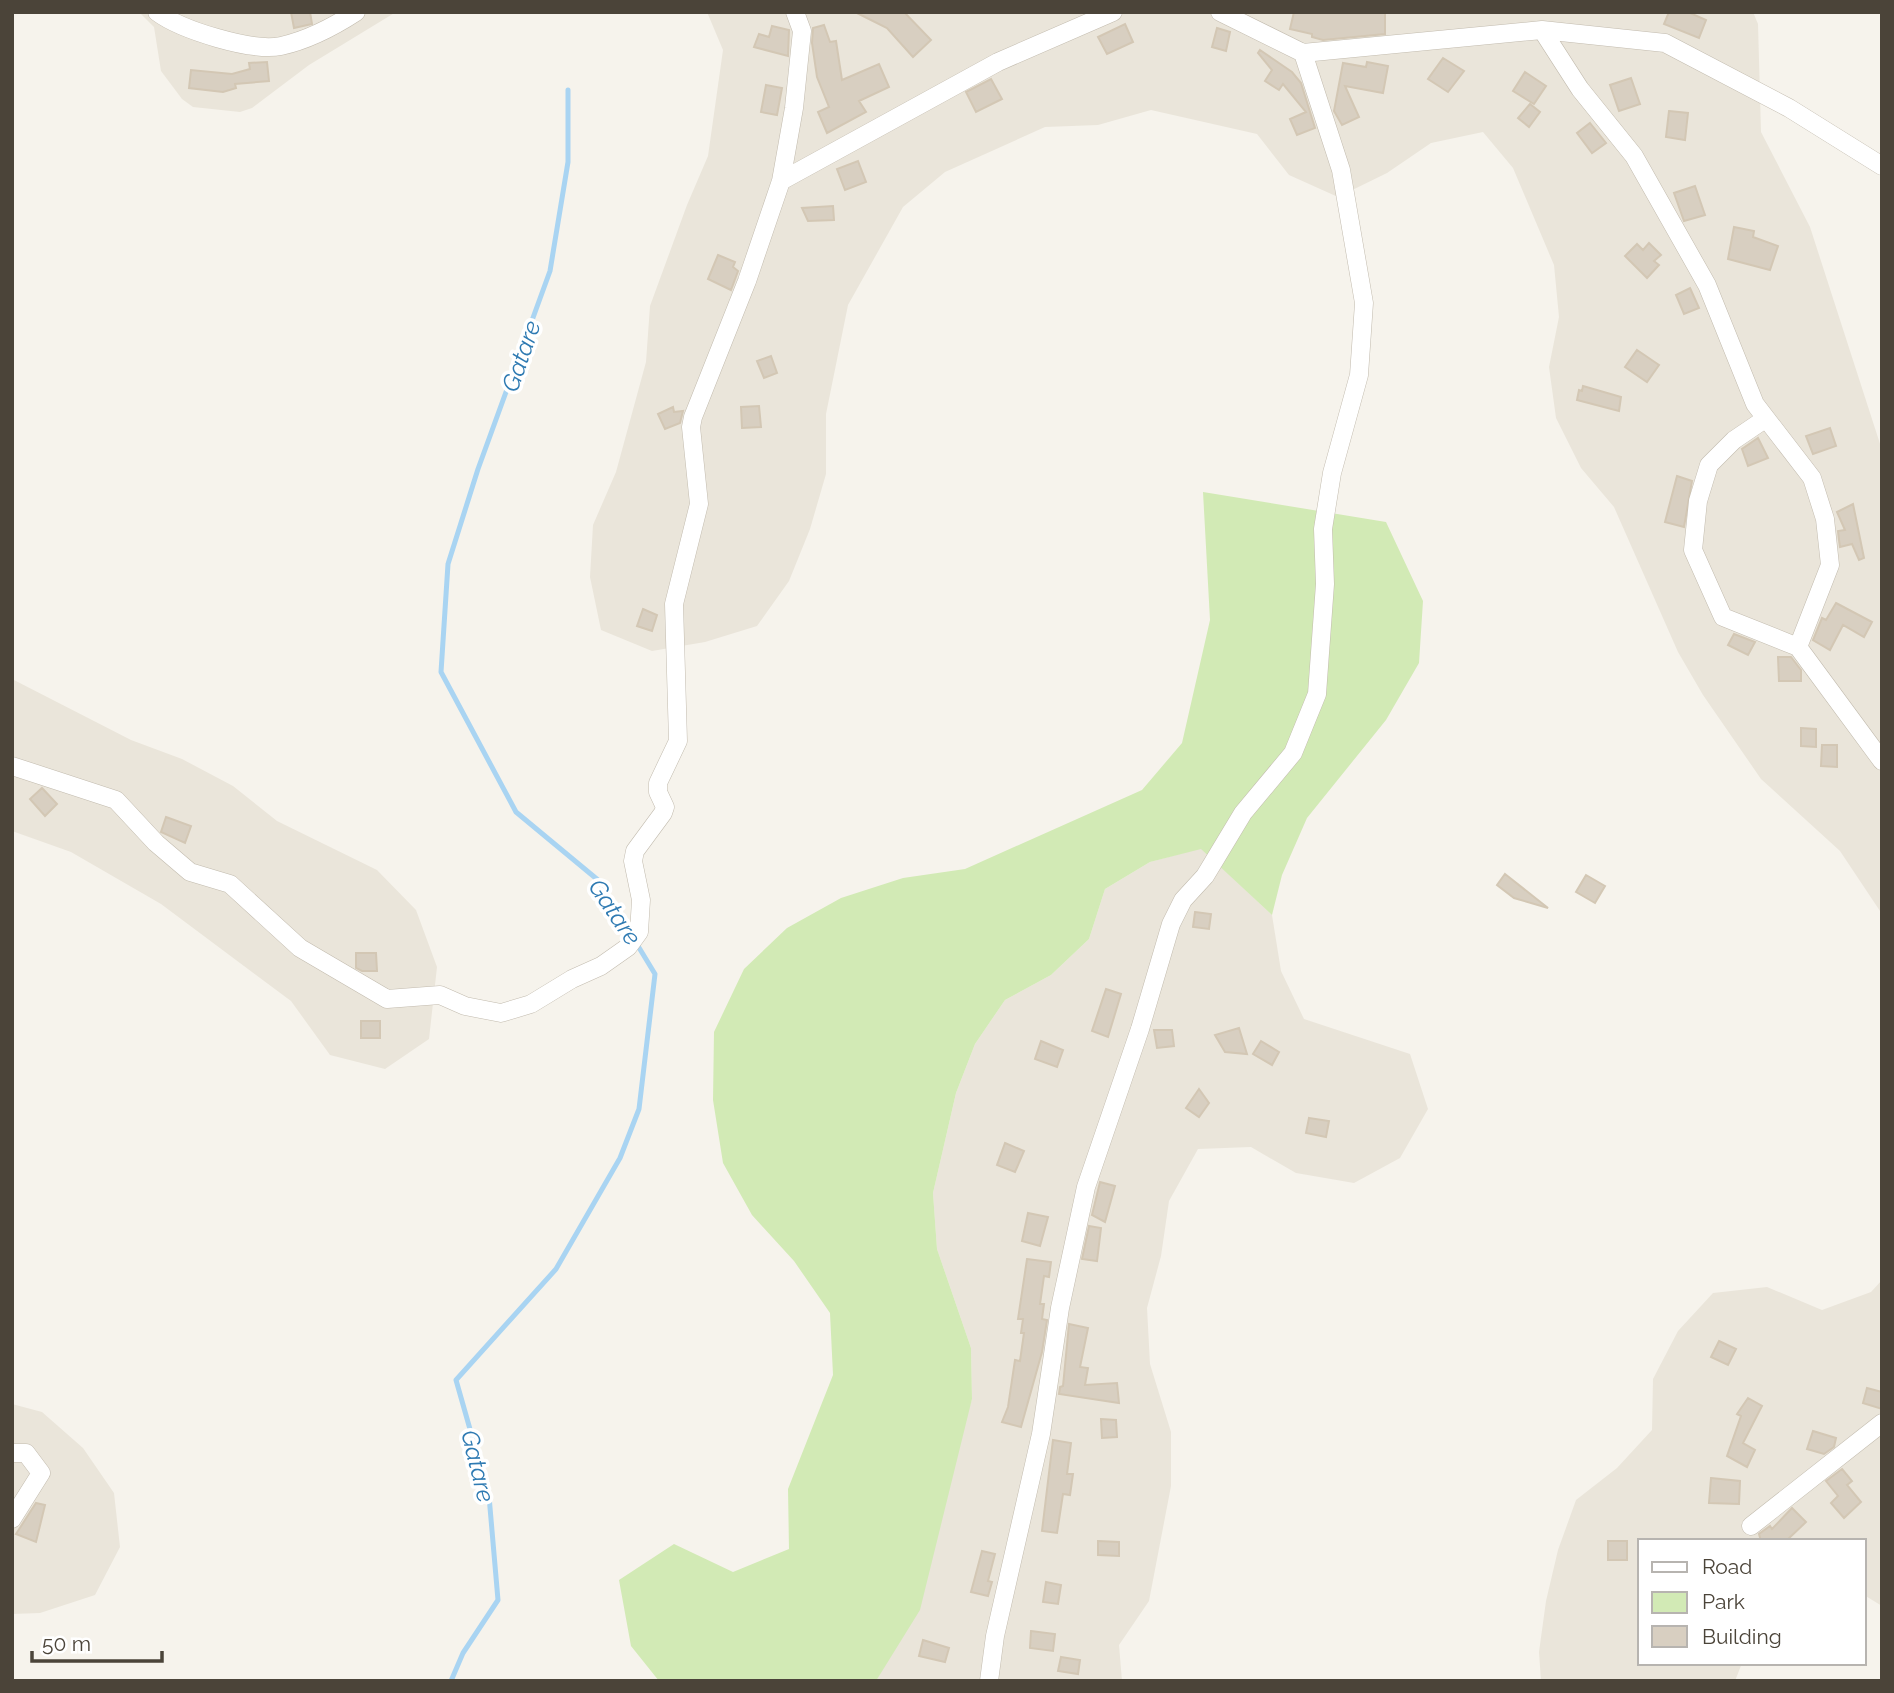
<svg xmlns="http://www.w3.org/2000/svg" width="1894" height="1693" viewBox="0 0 1894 1693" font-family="Raleway,sans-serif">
<rect width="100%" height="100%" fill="#f6f3ec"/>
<!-- residential -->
<path fill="#eae5da" d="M139 12H396L309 65 252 108 240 112 193 107 182 99 161 71 154 27Z
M707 12H1753L1758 24 1761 132 1810 227 1882 450V914L1840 851 1761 779 1703 695 1678 652 1614 507 1581 468 1556 418 1549 367 1559 317 1554 265 1513 168 1483 132 1431 143 1387 173 1338 197 1289 175 1257 134 1151 110 1098 125 1045 127 945 172 903 207 848 305 826 414V474L810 529 789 581 757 626 705 642 652 651 601 630 590 577 593 525 616 472 646 362 650 306 687 205 708 156 723 50Z
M12 679 131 740 182 759 233 786 277 821 377 870 416 910 437 967 429 1039 385 1069 330 1055 291 1001 161 904 71 852 12 831Z
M1201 848 1272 915 1281 971 1304 1019 1410 1054 1428 1109 1400 1158 1354 1183 1296 1173 1251 1147 1198 1149 1169 1201 1161 1256 1147 1308 1150 1364 1171 1432V1486L1149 1601 1119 1645 1122 1681H876L891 1654 972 1399 971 1348 937 1249 933 1193 956 1093 975 1044 1005 1000 1051 975 1089 939 1105 889 1150 862Z
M1882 1280V1606L1864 1595V1541H1640V1663H1742L1735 1681H1541L1539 1652 1546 1601 1558 1550 1576 1500 1617 1468 1652 1430 1653 1379 1678 1331 1713 1293 1767 1287 1822 1310 1871 1292Z
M12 1404 42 1412 83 1448 114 1493 120 1547 95 1595 40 1613 12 1614Z"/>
<!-- green -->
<path fill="#d2eab5" d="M1203 492 1386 522 1423 601 1419 663 1386 720 1307 818 1282 875 1272 915 1201 849 1150 862 1105 889 1089 939 1051 975 1005 1000 975 1044 956 1093 933 1193 937 1249 971 1348 972 1399 920 1610 876 1681H659L631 1646 619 1580 674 1544 733 1572 789 1549 788 1489 833 1375 830 1313 794 1261 752 1215 723 1163 713 1100 714 1032 744 969 787 928 841 898 903 878 965 869 1142 790 1182 743 1210 620Z"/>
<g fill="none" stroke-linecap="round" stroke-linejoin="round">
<!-- stream -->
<path stroke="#a9d4f2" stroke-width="5" d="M451 1681 463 1653 498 1600 489 1496 456 1380 556 1269 620 1158 639 1109 655 974 598 880 516 812 441 672 448 564 478 469 550 271 568 162V90"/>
</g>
<!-- building -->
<path fill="#d8cfc1" stroke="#d3c7b4" stroke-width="2" d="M291 12H310L312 24 294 28Z
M855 12H904L931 40 913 57 887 28Z
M1294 12H1385V34L1323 40 1312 37V34L1290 29Z
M1669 12H1688L1706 20 1699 38 1664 24Z
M1125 24 1133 42 1107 54 1098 37Z
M824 25 830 42 836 41 842 80 879 64 889 87 859 101 866 112 827 133 818 112 829 107 817 77 812 43 813 28Z
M772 26 789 30 788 56 754 47 759 34 769 37Z
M1217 28 1230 32 1226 51 1212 47Z
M1260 50 1292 72 1301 83 1315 128 1297 135 1290 119 1306 112 1283 84 1279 90 1265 81 1272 70 1258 53Z
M1443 58 1464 71 1448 92 1428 79Z
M267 62 269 81 235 84 236 88 223 92 189 88 191 70 232 74 250 69 249 63Z
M1367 62 1388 66 1383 93 1345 86 1359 117 1342 125 1334 111 1343 63 1366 67Z
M1525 72 1546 86 1534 104 1513 91Z
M1631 78 1640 104 1619 111 1610 85Z
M991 79 1002 99 976 112 966 92Z
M766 85 782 88 777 115 761 112Z
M1530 104 1540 112 1529 127 1518 118Z
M1669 111 1688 113 1685 140 1666 137Z
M1590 123 1606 143 1592 153 1577 133Z
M858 161 866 182 845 190 837 169Z
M1695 186 1705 215 1684 221 1674 193Z
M833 206 834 220 808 221 802 208Z
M1734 227 1754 231 1753 237 1778 246 1770 270 1728 259Z
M1649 243 1661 255 1654 261 1659 265 1647 278 1625 256 1637 244 1643 250Z
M718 255 735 262 733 267 738 271 731 290 708 279Z
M1690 288 1699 308 1684 314 1676 295Z
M1637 350 1659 365 1647 382 1625 367Z
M771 356 777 373 764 378 757 361Z
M1583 386 1621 397 1619 411 1577 400 1579 390 1582 391Z
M759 406 761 427 742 428 741 407Z
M673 407 674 412 683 411 680 423 665 429 658 414Z
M1830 428 1836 446 1813 454 1806 436Z
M1758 438 1768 458 1748 466 1742 449Z
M1677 476 1692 481 1684 527 1665 522Z
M1853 504 1864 558 1859 560 1852 544 1840 547 1839 540 1838 531 1845 530 1837 512Z
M1836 603 1872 622 1864 637 1843 625 1830 650 1813 640 1822 618 1826 620Z
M643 609 657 615 652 631 637 626Z
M1734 634 1755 642 1748 655 1728 645Z
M1778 657H1791L1801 670V681H1779Z
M1801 728 1816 729V747L1801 746Z
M1822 745H1837V767L1821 766Z
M42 788 57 804 45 816 30 799Z
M166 817 191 826 185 843 161 832Z
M1505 874 1548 908 1514 898 1497 885Z
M1586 875 1605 886 1595 903 1576 892Z
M1195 912 1211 914 1209 929 1193 927Z
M356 953H376L377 971H362L356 968Z
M1106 989 1121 994 1108 1037 1092 1031Z
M361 1021H380V1038H361Z
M1239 1028 1247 1054 1225 1052 1215 1035Z
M1154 1030H1172L1174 1046 1157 1048Z
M1041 1041 1063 1050 1057 1067 1035 1059Z
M1261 1041 1279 1052 1272 1065 1253 1054Z
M1199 1089 1209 1103 1199 1117 1186 1108Z
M1309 1118 1329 1121 1326 1137 1306 1133Z
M1005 1143 1024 1151 1015 1172 997 1165Z
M1100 1182 1115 1186 1105 1222 1092 1215Z
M1028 1213 1048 1217 1040 1246 1022 1241Z
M1089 1226 1101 1228 1097 1261 1082 1259Z
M1027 1259 1051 1262 1049 1277 1044 1276 1040 1304H1044L1042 1319 1047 1320 1042 1352 1021 1427 1002 1422 1008 1407 1015 1360 1020 1361 1024 1333H1021L1023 1319H1018Z
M1069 1324 1088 1328 1080 1367 1088 1368 1085 1385 1117 1383 1119 1403 1059 1394 1060 1387 1063 1386Z
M1719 1341 1736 1349 1728 1365 1711 1357Z
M1867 1388 1882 1392V1409L1863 1403Z
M1748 1398 1762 1406 1743 1443 1755 1450 1747 1467 1727 1456 1741 1416 1737 1414Z
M1101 1419 1116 1420 1117 1437 1102 1438Z
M1813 1431 1836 1438 1834 1447 1824 1454 1807 1449Z
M1053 1440 1071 1443 1067 1474H1073L1070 1495 1063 1494 1057 1533 1042 1531Z
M1842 1469 1852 1481 1847 1485 1861 1502 1844 1518 1831 1503 1838 1496 1826 1481Z
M1711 1478 1740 1481 1739 1504 1709 1503Z
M36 1503 45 1505 36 1542 16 1534Z
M1792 1508 1806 1522 1786 1541H1761L1759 1534 1770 1526 1772 1529Z
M1098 1541 1119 1542V1556L1098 1555Z
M1608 1541H1627V1560H1608Z
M982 1551 995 1554 988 1581 992 1582 988 1596 971 1592Z
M1046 1582 1061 1585 1058 1604 1043 1602Z
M1031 1631 1055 1634 1053 1651 1030 1648Z
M923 1640 949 1648 945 1662 919 1656Z
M1061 1657 1080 1660 1078 1674 1058 1671Z"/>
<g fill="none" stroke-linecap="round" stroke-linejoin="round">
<defs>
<path id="minor" d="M157 12C181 30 252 52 281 46 308 40 333 27 356 12
M1220 12 1303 53 1542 30 1665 43 1789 108 1882 166
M1542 30 1580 89 1634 156 1707 285 1755 404 1812 478 1825 519 1830 565 1798 647
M781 181 794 108 802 31 795 12
M1765 419 1734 440 1709 465 1698 501 1693 550 1723 617 1798 647 1882 761
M12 766 116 800 156 843 190 872 230 884 300 948 387 999 440 995 465 1006 501 1013 531 1004 572 979 601 966 628 947 639 932 641 900 633 861 635 851 663 813 665 807 658 792V783L678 741 674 604 699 504 691 427 693 417 747 281 781 181 998 62 1113 12
M12 1453H26L41 1473 12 1519
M1751 1526 1882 1423
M989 1681 995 1636 1041 1434 1060 1308 1086 1187 1140 1029 1171 924 1183 900 1205 876 1243 813 1293 753 1317 694 1325 584 1323 529 1332 473 1359 375 1364 303 1341 170 1303 53"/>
</defs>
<!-- minor casing -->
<use href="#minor" stroke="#c2bbae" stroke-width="19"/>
<!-- minor -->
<use href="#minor" stroke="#fff" stroke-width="18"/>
</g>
<g text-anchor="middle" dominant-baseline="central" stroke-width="7" stroke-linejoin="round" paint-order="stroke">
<!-- water labels -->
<g font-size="24" font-style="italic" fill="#2e7ab2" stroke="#fff">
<text transform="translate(521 356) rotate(-71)">Gatare</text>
<text transform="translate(615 912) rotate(56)">Gatare</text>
<text transform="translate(478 1466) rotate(76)">Gatare</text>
</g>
</g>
<!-- border -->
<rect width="1894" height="1693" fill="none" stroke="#4b4439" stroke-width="28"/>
<!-- legend -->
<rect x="1638" y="1539" width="228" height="126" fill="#ffffff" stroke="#b7b4b0" stroke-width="2"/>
<rect x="1652" y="1562" width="35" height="10" fill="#ffffff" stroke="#b7b4b0" stroke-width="2"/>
<text x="1702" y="1574" font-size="21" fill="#4b4439">Road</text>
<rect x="1652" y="1592" width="35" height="21" fill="#d2eab5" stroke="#b7b4b0" stroke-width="2"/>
<text x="1702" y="1609" font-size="21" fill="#4b4439">Park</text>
<rect x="1652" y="1626" width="35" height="21" fill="#d8cfc1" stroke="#b7b4b0" stroke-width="2"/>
<text x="1702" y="1644" font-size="21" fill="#4b4439">Building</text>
<!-- scale -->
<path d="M32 1651v10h130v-10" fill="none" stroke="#4b4439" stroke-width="3.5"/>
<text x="42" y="1651" font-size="21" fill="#4b4439" stroke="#ffffff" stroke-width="5" paint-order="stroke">50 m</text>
</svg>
